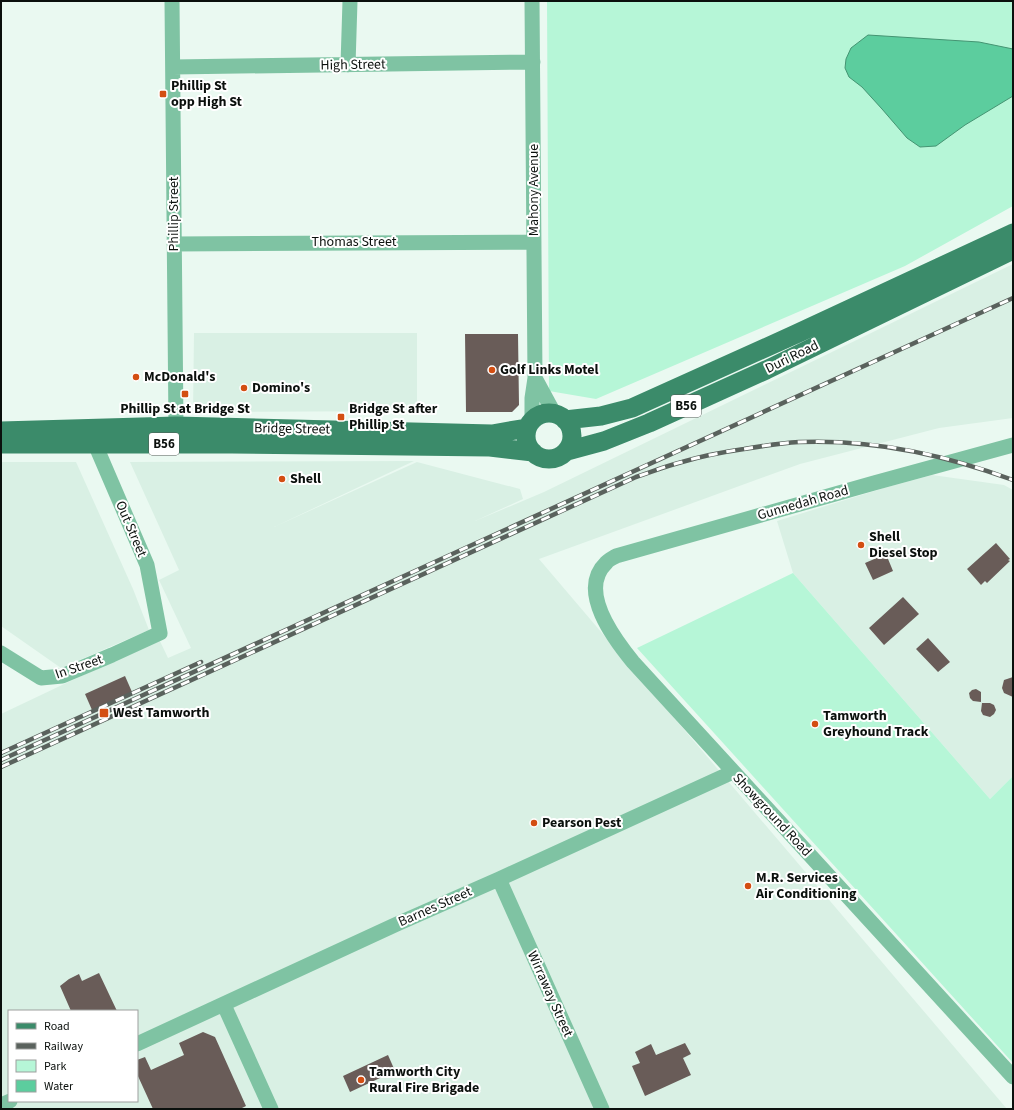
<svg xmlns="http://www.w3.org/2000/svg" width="1014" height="1110" viewBox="0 0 1014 1110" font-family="'Source Sans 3',sans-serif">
<rect width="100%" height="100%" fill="#eaf9f1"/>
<!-- built -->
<path fill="#d9f0e4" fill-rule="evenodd" d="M1013 264V418L939 428 800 464 539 559 1007 1109H1V714L159 639 168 658 191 648 159 580 179 570 130 462 414 461 274 527 417 462 520 489 523 499 475 521 544 492ZM9 1011H137V1101H9Z
M194 333H417V411L193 412Z
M1 462H76L133 589 149 630 61 668 1 626Z
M932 475 1004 485 1013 490V776L990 799 793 573 777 521 884 488Z"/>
<!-- green -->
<path fill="#b6f6d7" d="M547 1H1013V206L905 266 596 399 549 391Z
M793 573 990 799 1013 776V1063L637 648Z"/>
<!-- water -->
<path fill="#5ccd9e" stroke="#449472" d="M868 35 979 42 1013 49V96L965 125 936 146 920 147 907 138 882 109 862 87 849 77 845 68 846 59 851 48Z"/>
<!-- building -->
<path fill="#695c58" d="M465 334H518L519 405 512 412H466Z
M996 543 1010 559 1008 560 1010 561 987 583 985 581 981 585 967 569Z
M886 554 893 571 873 580 865 563Z
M903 597 919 614 884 645 869 628Z
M928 638 950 662 938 672 916 649Z
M125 676 132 692 92 710 85 694Z
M1013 677V697L1004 693 1002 688 1004 680Z
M976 689 981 692V702L973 701 970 698 969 693 972 690Z
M982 703H990L994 705 996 710 994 714 990 717 983 715 981 711Z
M99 973 117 1011H71L60 986 69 979 79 974 82 981Z
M203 1032 215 1037 246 1106 240 1109H153L137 1074V1060L145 1057 151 1070 184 1055 179 1043Z
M685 1043 691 1054 683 1058 691 1075 645 1096 632 1066 640 1063 635 1052 651 1044 656 1055Z
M388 1055 395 1071 350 1092 343 1076Z"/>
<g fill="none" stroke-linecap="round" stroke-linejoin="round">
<!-- minor -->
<path stroke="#7fc3a3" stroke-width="15" d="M172 1 176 426
M348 65 350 1
M173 67 533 62
M174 244 534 242
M535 378 554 413
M532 421V398L535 378 532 1
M1013 445 874 483 616 556C613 558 608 560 606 563 577 591 615 640 633 662L1013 1077
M1 653 41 678 62 676 112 655 160 633 147 565 95 444 94 435
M499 879 602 1109
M224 1005 271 1109
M137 1044 397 924 499 879 733 772
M1 1105 10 1101"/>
<!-- major -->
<path stroke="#3b8b6a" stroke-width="19" d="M526 436a23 23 0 1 1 46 0a23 23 0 1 1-46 0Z
M565 420 601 416 632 408 796 334 1013 233
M1 431 176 426 492 434 527 428
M1 444H232L490 447 533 452
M567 451 604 441 649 423 766 370 1013 250"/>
<defs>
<path id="rail" d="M1 753 201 662
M1 760 1013 298
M1 767 636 477C651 472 666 466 682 462 702 456 723 452 744 449 762 446 781 443 799 442 873 439 943 454 1013 480"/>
</defs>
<!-- rail casing -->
<use href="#rail" stroke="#5a625d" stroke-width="4.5"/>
<!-- rail -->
<use href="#rail" stroke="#fff" stroke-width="3" stroke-dasharray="9" stroke-linecap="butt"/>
</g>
<!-- markers -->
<g fill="#d34e12" stroke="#fff" stroke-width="1.5">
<rect x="159" y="90" width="8" height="8" rx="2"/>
<circle cx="492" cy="370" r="4"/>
<circle cx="136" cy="377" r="4"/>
<circle cx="244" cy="388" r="4"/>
<rect x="181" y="390" width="8" height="8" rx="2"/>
<rect x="337" y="413" width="8" height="8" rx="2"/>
<circle cx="282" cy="479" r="4"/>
<circle cx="861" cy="545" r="4"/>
<rect x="99" y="708" width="10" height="10" rx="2"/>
<circle cx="815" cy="724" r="4"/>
<circle cx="534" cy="823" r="4"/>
<circle cx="748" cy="886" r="4"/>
<circle cx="361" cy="1080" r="4"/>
</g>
<g text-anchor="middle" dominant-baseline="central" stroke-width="4" stroke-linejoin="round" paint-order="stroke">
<!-- shield labels -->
<g fill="#fff" stroke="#545856" stroke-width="1">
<rect x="671" y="395" width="30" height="22" rx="3"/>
<rect x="149" y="433" width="30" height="22" rx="3"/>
</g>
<g font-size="13" font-weight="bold" fill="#0b100d">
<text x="686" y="406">B56</text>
<text x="164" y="444">B56</text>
</g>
<!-- street labels -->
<g font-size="14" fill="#0b100d" stroke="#fff">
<text transform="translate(353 65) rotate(-1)">High Street</text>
<text transform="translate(534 190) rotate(-90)">Mahony Avenue</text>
<text transform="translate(174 214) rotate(-90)">Phillip Street</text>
<text x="354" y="242">Thomas Street</text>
<text transform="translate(792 357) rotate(-26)">Duri Road</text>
<text transform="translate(292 429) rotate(1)">Bridge Street</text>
<text transform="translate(803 503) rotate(-16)">Gunnedah Road</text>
<text transform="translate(131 529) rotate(67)">Out Street</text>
<text transform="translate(79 667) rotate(-19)">In Street</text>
<text transform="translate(772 815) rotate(47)">Showground Road</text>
<text transform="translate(435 907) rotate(-24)">Barnes Street</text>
<text transform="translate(550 994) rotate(66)">Wirraway Street</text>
</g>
<!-- poi labels -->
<g font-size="14" font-weight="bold" fill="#0b100d" stroke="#fff" text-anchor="start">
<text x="171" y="86">Phillip St<tspan x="171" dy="16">opp High St</tspan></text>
<text x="500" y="370">Golf Links Motel</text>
<text x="144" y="377">McDonald's</text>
<text x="252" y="388">Domino's</text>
<text x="185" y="409" text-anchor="middle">Phillip St at Bridge St</text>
<text x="349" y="409">Bridge St after<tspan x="349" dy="16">Phillip St</tspan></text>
<text x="290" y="479">Shell</text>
<text x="869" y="537">Shell<tspan x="869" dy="16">Diesel Stop</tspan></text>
<text x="113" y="713">West Tamworth</text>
<text x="823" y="716">Tamworth<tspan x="823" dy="16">Greyhound Track</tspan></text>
<text x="542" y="823">Pearson Pest</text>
<text x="756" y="878">M.R. Services<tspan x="756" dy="16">Air Conditioning</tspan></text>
<text x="369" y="1072">Tamworth City<tspan x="369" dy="16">Rural Fire Brigade</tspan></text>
</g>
</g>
<!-- border -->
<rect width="1014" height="1110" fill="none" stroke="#0b100d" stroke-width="4"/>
<!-- legend -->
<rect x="8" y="1010" width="130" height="92" fill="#ffffff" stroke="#9d9f9e"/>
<rect x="16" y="1023" width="20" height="6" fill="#3b8b6a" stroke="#9d9f9e"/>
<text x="44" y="1030" font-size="12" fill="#0b100d">Road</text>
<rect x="16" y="1043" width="20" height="6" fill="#5a625d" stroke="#9d9f9e"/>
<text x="44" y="1050" font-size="12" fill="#0b100d">Railway</text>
<rect x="16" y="1060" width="20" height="12" fill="#b6f6d7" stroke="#9d9f9e"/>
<text x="44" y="1070" font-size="12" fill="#0b100d">Park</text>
<rect x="16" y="1080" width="20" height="12" fill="#5ccd9e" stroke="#9d9f9e"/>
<text x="44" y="1090" font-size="12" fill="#0b100d">Water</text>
</svg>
